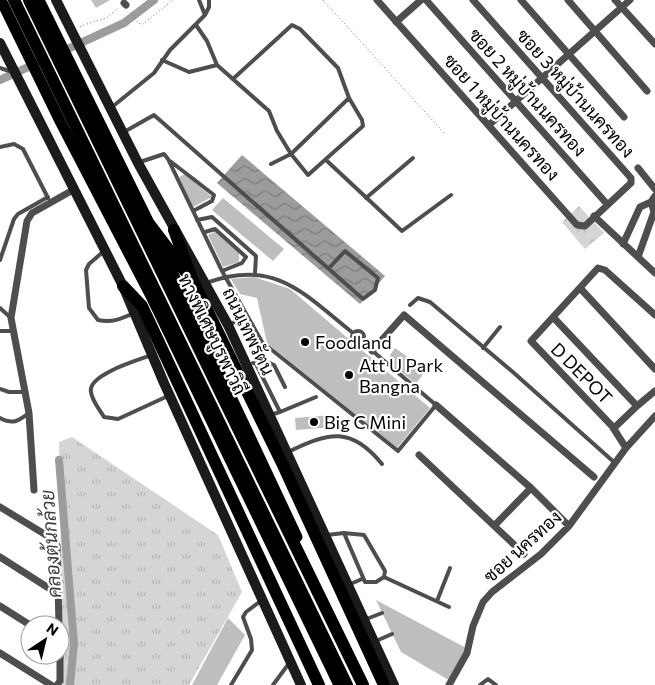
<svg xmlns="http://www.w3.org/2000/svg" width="655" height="685" viewBox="0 0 655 685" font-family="Commissioner,Sarabun,sans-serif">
<defs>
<pattern id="grass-tufts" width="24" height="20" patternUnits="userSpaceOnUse" patternTransform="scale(1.25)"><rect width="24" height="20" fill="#d5d5d5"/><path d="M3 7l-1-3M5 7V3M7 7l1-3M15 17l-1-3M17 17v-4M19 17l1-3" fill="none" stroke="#b5b5b5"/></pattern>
<pattern id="park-crowns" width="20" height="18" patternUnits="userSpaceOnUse" patternTransform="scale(1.25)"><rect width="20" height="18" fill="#d5d5d5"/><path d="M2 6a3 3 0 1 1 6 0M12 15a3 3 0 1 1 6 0" fill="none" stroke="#b5b5b5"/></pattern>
<pattern id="water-waves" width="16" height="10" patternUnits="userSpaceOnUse" patternTransform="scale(1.25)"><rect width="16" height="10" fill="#9c9c9c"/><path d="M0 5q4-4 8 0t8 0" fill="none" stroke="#7d7d7d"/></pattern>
</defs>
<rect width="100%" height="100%" fill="#fff"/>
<!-- grass -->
<path fill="url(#grass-tufts)" d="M72 437 218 535 242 592 189 685H63L59 442Z"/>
<!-- park -->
<path fill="url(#park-crowns)" d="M579 206 604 233 585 249 562 222Z"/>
<!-- water -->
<path fill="url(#water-waves)" d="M242 155 385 276 360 304 217 183Z"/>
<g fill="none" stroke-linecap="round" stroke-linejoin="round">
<!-- canal -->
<path stroke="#9c9c9c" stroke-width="8" d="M61 52 124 23 154 0
M0 80 37 63
M59 460 74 643 70 685"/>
</g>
<!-- building -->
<path fill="#bebebe" d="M91 0H110L96 8Z
M185 174 212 197 193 207 179 177Z
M223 198 284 249 273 261 212 210Z
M216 231 239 252V262L223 267 208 235Z
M254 277 290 289 430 408 397 448 267 343 257 298 240 294 231 279Z
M395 348 426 370 416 384 394 366 390 355Z
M332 415 334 427 296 430 295 418Z
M376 600 468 649 452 682 401 652Z
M228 618 245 635 217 685H192Z"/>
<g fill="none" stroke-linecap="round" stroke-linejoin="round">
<!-- path -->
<path stroke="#707070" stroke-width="1" stroke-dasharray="1 2.5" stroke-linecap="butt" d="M323 0 445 134
M131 12 138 23 143 24 173 0
M87 24 106 18 118 8
M80 27 86 24"/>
<!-- service -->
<path stroke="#4e4e4e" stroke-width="4" d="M199 0 205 15
M196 25 207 41 217 65 269 111 277 131 291 154 271 164
M162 60 189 72 217 65
M0 68 12 72
M234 78 292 25 300 29 338 68 349 98 362 120 363 126 308 175 291 154 349 98
M112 107 154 73 170 50 205 15 209 7V0
M124 132 154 115 363 299 375 290 378 278 345 251 329 268
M0 147 14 144 23 149 48 198
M326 160 402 231 451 195
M170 161 214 195 212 201 193 211
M140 162 164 154 168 159 222 271 262 342 398 451 436 405 362 342
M366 198 413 158
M197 220 212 217 256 256 255 273
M205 232 215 229 246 257 242 263 222 271
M104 251 89 264 86 270 89 308 98 320C112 323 121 319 134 313
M0 260 14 219 18 214 48 197
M206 283C275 258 303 293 353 333
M410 305 418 298 430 302 514 373 615 463
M0 308 11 318
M230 324 247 317
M352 337a6 6 0 1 1 12 0a6 6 0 1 1-12 0Z
M0 331H12
M483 348 500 327
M152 355C138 360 87 375 91 392 92 401 100 410 104 417L118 419 168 396
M255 362 280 412 270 415
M253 363 263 360 274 365 285 387
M0 389 9 392H24
M280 412 316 397
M0 418C13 425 18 421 29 413
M288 452C329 432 351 426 382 464
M327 535 344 533 364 535 385 571 384 577 376 582H365L344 533
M384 577 449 607
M348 585 362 579
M437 601 450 568
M364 620 382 613
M376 641 392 634
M231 685 252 650 251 639 243 617 246 612 262 600
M273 685 290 662
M480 685 488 679 496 685"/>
<!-- minor -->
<path stroke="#4e4e4e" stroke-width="7" d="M377 0 577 225 585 226 631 183V178L473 0
M426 0 607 204
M521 0 624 117
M568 0 647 91
M615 0 655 44
M124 3 126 5
M396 22 421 0
M489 125 630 0
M638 168 655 189
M594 216 655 273
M623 244 640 207 651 202 655 196
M638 257 654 212 651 202
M580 288 655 369
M553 317 637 406 614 428
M372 351 404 315 594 477
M436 405 531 488 495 525
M637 406 655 391
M626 448 612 426 531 341 598 268 605 270 655 315
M419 455 524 554
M531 488 569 526
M34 490 29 413 11 318 27 221 32 213 73 190
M0 507 46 535 57 545 59 625
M0 557 58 594
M0 606 30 625
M0 653 51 685
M57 685 60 681V655
M449 685 467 653 473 626 483 602 492 592 541 554 569 526 626 448 655 416"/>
<!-- secondary -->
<path stroke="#1b1b1b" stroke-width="10" d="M56 0 138 163 228 325 394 685
M0 43 123 286 164 383 301 685"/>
<!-- trunk -->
<path stroke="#000" stroke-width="11" d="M1 0 61 123 152 298 339 685
M39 0 150 225 297 537"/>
<!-- motorway -->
<path stroke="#000" stroke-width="12" d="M14 0 347 685
M29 0 363 685
M150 225 185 271
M174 230 192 279 282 463 384 685
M123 286 142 306 319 685"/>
</g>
<!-- markers -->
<g fill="#000" stroke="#fff" stroke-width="2">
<circle cx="305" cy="342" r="5"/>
<circle cx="349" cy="375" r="5"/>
<circle cx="314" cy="422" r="5"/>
</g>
<g text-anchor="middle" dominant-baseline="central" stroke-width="4.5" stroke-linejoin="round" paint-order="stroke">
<!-- street labels -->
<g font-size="18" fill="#000" stroke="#fff">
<text transform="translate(528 92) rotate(48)">ซอย 2 หมู่บ้านนครทอง</text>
<text transform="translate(576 93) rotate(48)">ซอย 3 หมู่บ้านนครทอง</text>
<text transform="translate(502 117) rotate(48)">ซอย 1 หมู่บ้านนครทอง</text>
<text transform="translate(249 331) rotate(64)">ถนนเทพรัตน</text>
<text transform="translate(213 334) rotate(64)">ทางพิเศษบูรพาวิถี</text>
<text transform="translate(582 373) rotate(45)">D DEPOT</text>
<text transform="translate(522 546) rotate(-42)">ซอย นครทอง</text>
</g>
<!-- poi labels -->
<g font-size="18" fill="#000" stroke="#fff" text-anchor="start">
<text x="315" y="342">Foodland</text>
<text x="359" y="365">Att U Park<tspan x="359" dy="21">Bangna</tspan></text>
<text x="324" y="422">Big C Mini</text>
</g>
<!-- water labels -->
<g font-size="19" font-style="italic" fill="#3d3d3d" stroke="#fff">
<text transform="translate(50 544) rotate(-94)">คลองต้นกล้วย</text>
</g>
</g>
<!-- north arrow -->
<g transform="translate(45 640) rotate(35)"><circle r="24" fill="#ffffff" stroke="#999999"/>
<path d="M0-4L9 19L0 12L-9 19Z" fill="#000000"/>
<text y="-8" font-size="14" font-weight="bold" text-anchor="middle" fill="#000000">N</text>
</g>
</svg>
